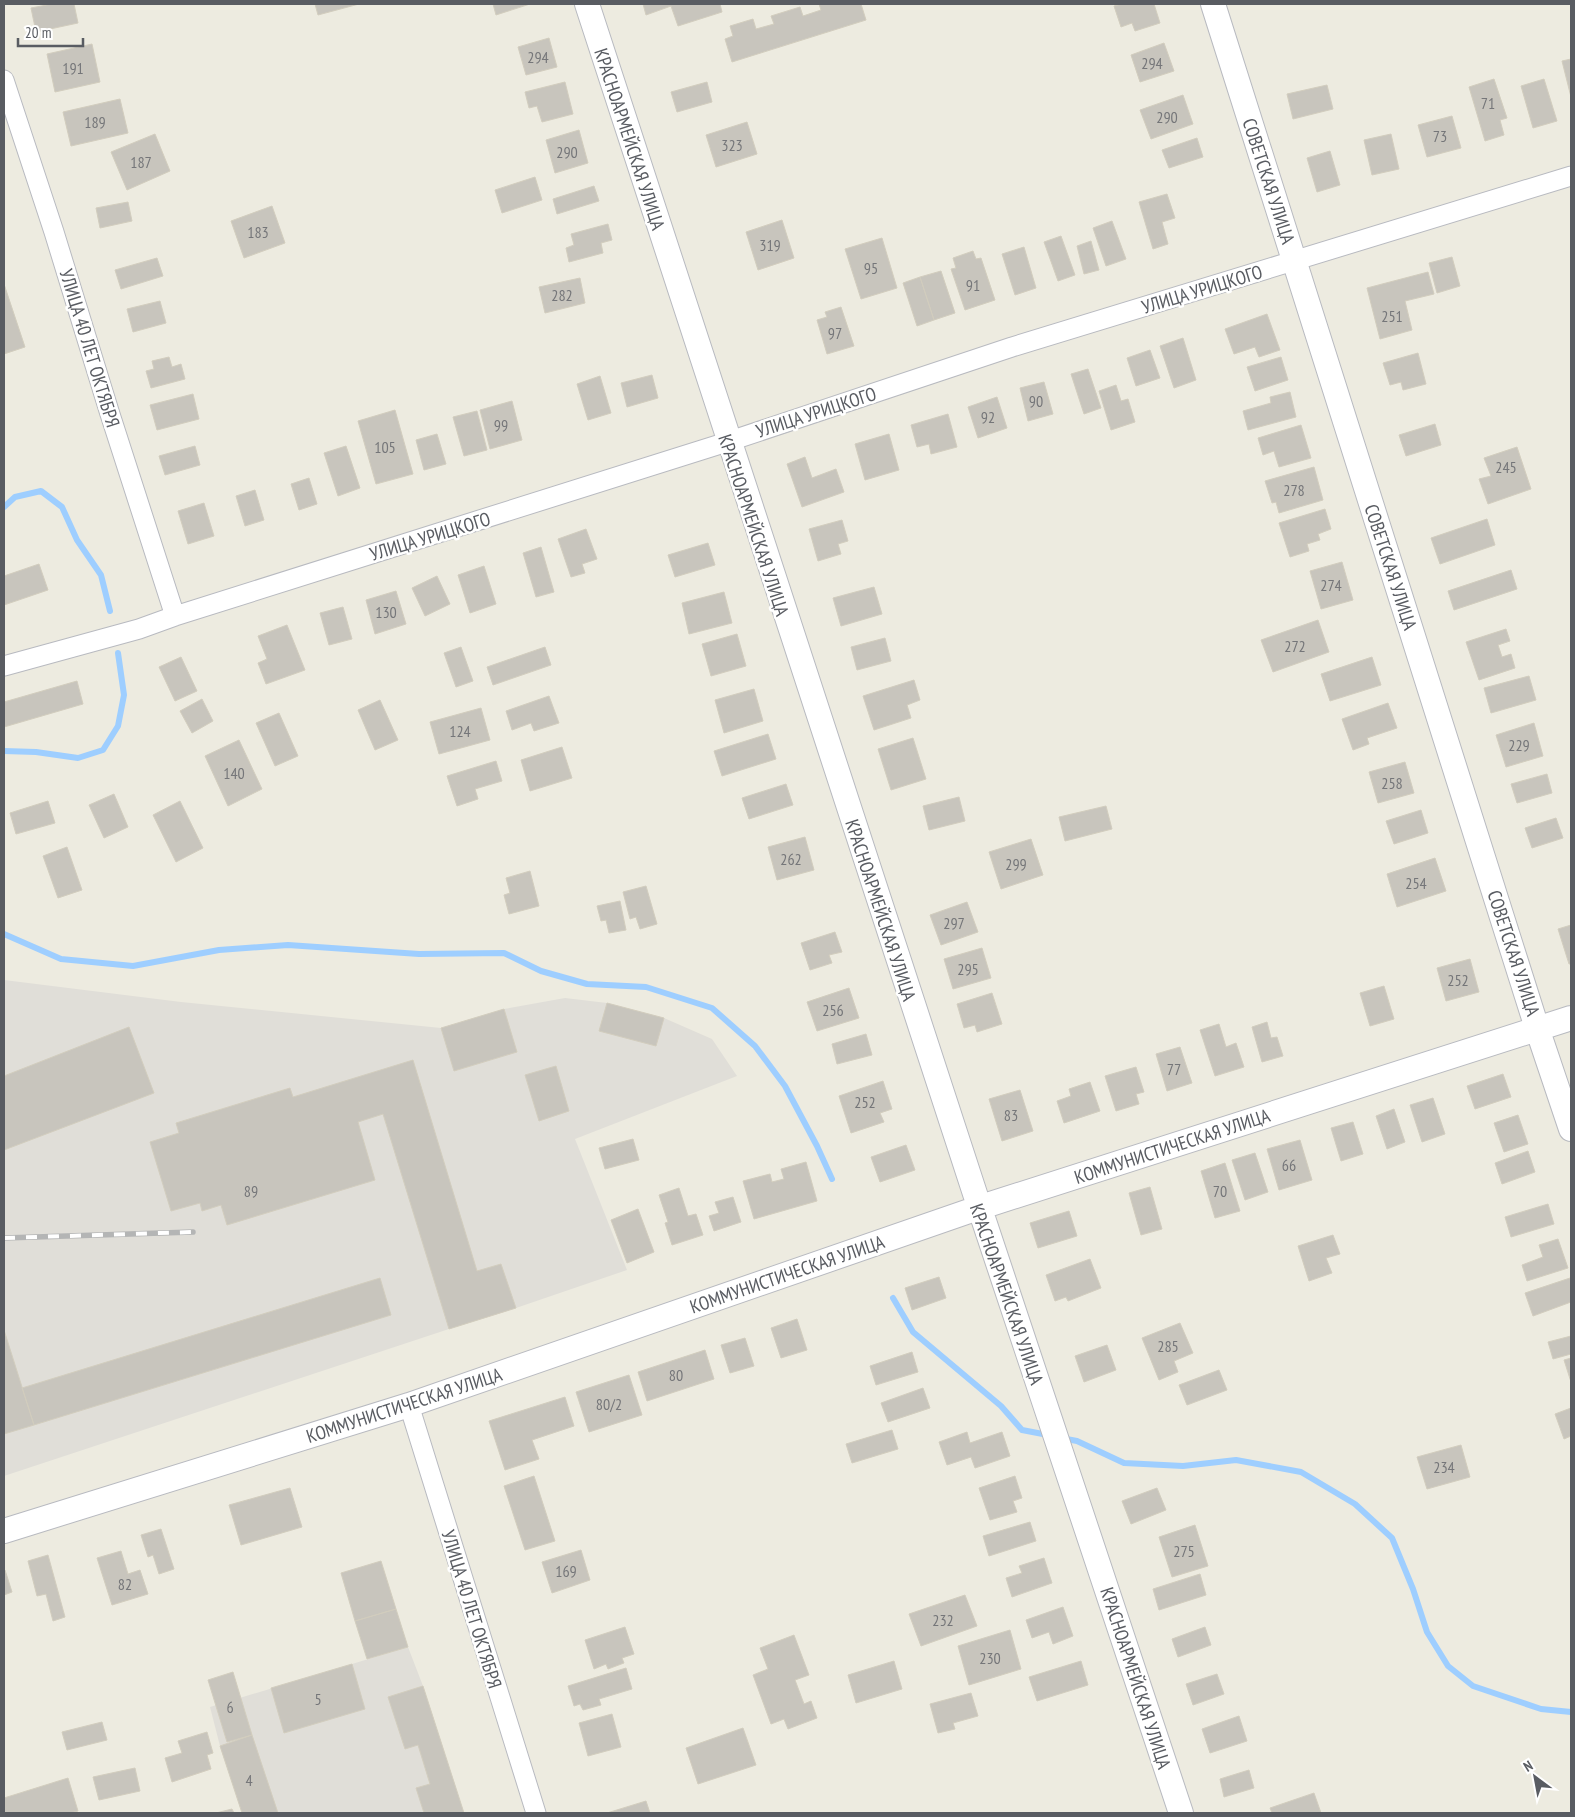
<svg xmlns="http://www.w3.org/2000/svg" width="1575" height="1817" viewBox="0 0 1575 1817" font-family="'PT Sans Narrow',sans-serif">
<rect width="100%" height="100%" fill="#edebe0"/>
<!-- industrial -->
<path fill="#e0ded8" d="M4 980 181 1002 441 1028 504 1009 565 998 607 1003 664 1018 712 1039 737 1076 575 1139 627 1270 516 1308 449 1329 4 1476Z
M408 1647 423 1686 464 1813H242L220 1746 210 1707Z"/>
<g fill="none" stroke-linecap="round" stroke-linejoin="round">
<!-- stream -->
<path stroke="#9eceff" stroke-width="6" d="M4 507 15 497 41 491 62 507 77 540 101 575 110 611
M4 751 36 752 78 758 103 750 118 726 124 695 118 653
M4 934 61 959 133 966 219 950 288 945 419 954 504 953 541 971 587 984 646 987 712 1008 755 1046 785 1086 817 1146 832 1179
M893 1298 913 1332 1001 1406 1022 1430 1048 1435
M1061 1438 1077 1441 1124 1463 1183 1466 1236 1460 1301 1472 1355 1504 1392 1538 1413 1589 1427 1632 1448 1666 1473 1686 1541 1709 1571 1712"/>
</g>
<!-- building -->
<path fill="#c8c5bd" stroke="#d2cdbe" d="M52 4H74L78 23 36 32 31 8Z
M315 4H359L318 15Z
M493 4H530L496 15Z
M643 4H720L722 12 678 26 671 6 646 15Z
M819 4H861L866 20 732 62 725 39 733 36 730 26 753 19 756 29 774 24 771 16 800 7 803 16 821 10Z
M1122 4H1154L1160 23 1135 31 1132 23 1121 27 1114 6Z
M549 38 557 67 526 75 518 47Z
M1164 43 1174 71 1140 82 1131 55Z
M92 44 100 82 55 92 47 54Z
M1571 59V97L1562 61Z
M1494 79 1507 118 1500 120 1504 135 1485 141 1469 87Z
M1544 79 1557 121 1533 128 1521 86Z
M565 82 573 114 542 122 537 106 529 108 525 92Z
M707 82 712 102 677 112 671 92Z
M1327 85 1333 109 1293 119 1287 94Z
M1183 95 1193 124 1151 139 1140 110Z
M120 99 128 133 71 146 63 112Z
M1452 116 1461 148 1427 157 1418 125Z
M747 122 757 154 716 167 706 135Z
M579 130 588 163 555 173 546 140Z
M155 134 170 171 127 190 111 152Z
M1391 134 1399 169 1372 175 1364 140Z
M1197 138 1203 157 1169 168 1162 150Z
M1330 151 1340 185 1317 192 1307 158Z
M535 177 542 200 502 213 495 190Z
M594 186 599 201 557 214 553 199Z
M1167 194 1175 218 1162 222 1168 244 1153 249 1139 202Z
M128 202 132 221 100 228 96 208Z
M272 206 285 243 244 258 231 221Z
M782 220 794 258 758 270 746 232Z
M1112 221 1126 259 1106 266 1093 228Z
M608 224 612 240 601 243 603 253 569 262 566 248 574 245 571 234Z
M1061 236 1075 275 1058 281 1044 242Z
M882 238 897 288 861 299 845 249Z
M1091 241 1099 270 1084 274 1077 246Z
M1024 247 1036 288 1015 295 1002 254Z
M973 251 976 259 981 258 995 300 965 310 951 269 956 268 953 258Z
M1452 257 1460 286 1437 293 1429 263Z
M157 258 163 276 121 289 115 270Z
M941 271 955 313 934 320 920 277Z
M1428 272 1434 294 1405 301 1412 330 1380 339 1367 288Z
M920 277 934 320 917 326 903 283Z
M580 278 585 303 545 313 539 287Z
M4 284 25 347 4 354Z
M160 301 166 323 133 332 127 309Z
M841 307 854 346 827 354 817 320 827 317 825 312Z
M1267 314 1280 350 1259 357 1255 347 1234 354 1225 329Z
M1183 338 1196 380 1174 388 1160 346Z
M1150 350 1160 378 1136 386 1127 358Z
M1418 353 1426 384 1403 390 1401 382 1390 385 1383 363Z
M169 357 172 367 181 364 185 379 151 388 146 371 154 369 152 361Z
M1281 357 1288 380 1255 391 1247 367Z
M1088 369 1101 408 1084 414 1071 374Z
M652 375 658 398 627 407 621 383Z
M600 376 611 413 588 420 577 384Z
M1044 382 1053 414 1028 421 1020 388Z
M1116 385 1121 401 1128 399 1135 422 1111 430 1099 391Z
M1290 392 1296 417 1248 430 1243 411 1271 403 1270 397Z
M193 394 199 419 157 430 150 405Z
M997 397 1007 428 978 438 968 407Z
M512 401 522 440 490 449 480 410Z
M395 410 413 474 376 484 358 421Z
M477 411 487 450 464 456 453 417Z
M948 414 957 447 931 454 929 444 917 447 911 425Z
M1435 424 1441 445 1406 456 1399 435Z
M1301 425 1311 458 1279 467 1274 451 1263 455 1258 438Z
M437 434 446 464 424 470 416 440Z
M889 434 899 470 865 480 855 444Z
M195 446 200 465 165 475 159 456Z
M346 446 360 488 338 496 324 453Z
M1517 447 1531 489 1488 504 1479 479 1491 476 1484 458Z
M805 457 812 478 836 469 844 492 802 507 787 464Z
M1314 467 1323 500 1279 513 1276 502 1272 503 1265 481Z
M309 478 317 504 299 510 291 484Z
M255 490 264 520 245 526 236 496Z
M204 503 214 536 188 544 178 511Z
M1325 509 1331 529 1318 534 1320 540 1307 544 1309 551 1290 557 1279 523Z
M1487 519 1495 545 1440 564 1431 538Z
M842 520 848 541 838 544 841 554 818 561 809 529Z
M586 529 597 559 582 564 585 573 571 577 558 539Z
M708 543 715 565 675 577 668 555Z
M541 547 554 592 536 597 523 553Z
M1342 562 1353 600 1321 609 1310 571Z
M39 564 48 590 4 605V576Z
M484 566 496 604 470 613 458 575Z
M1511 570 1517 589 1454 610 1448 591Z
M437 576 450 604 425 616 412 588Z
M874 587 882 614 841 626 833 598Z
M396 591 406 624 375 634 366 600Z
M724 592 732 623 689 634 682 603Z
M343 607 352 639 329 645 320 613Z
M1318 620 1329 652 1273 672 1261 640Z
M287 625 305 670 266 684 258 663 267 659 258 636Z
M1506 629 1510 641 1498 645 1502 657 1511 654 1515 668 1479 680 1466 642Z
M737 634 746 666 711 676 702 644Z
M885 638 891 661 857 670 851 647Z
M461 647 473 681 456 687 444 653Z
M545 647 551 665 493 685 487 667Z
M181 657 197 691 175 701 159 667Z
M1372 657 1381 685 1330 701 1321 674Z
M1529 676 1536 700 1491 713 1484 688Z
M914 680 920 700 907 705 911 718 874 730 863 696Z
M77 681 83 704 4 727V702Z
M754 689 763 721 724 733 715 700Z
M549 696 559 723 534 731 531 723 512 730 506 711Z
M202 699 213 721 192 733 180 711Z
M380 700 398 740 375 750 358 710Z
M1388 703 1397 728 1367 738 1369 744 1353 750 1342 719Z
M481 708 490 740 439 754 430 722Z
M279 713 298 756 275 766 256 723Z
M1534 723 1543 756 1506 767 1496 735Z
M768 734 776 759 722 776 714 751Z
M913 738 926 779 891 790 878 749Z
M239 740 262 789 228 806 205 756Z
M562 747 572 778 530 791 521 760Z
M496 761 502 781 475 789 478 799 457 806 447 776Z
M1405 762 1414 793 1378 803 1369 772Z
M1547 774 1552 793 1517 803 1511 784Z
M786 784 793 805 749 819 742 798Z
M114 794 128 827 104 838 89 805Z
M959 797 965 821 929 830 923 806Z
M48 801 55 823 16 834 10 813Z
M180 801 203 848 176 862 153 815Z
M1106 806 1112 829 1065 841 1059 817Z
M1421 810 1428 833 1394 844 1386 821Z
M1556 818 1563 838 1532 848 1525 828Z
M805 837 814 870 777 880 768 847Z
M1031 839 1043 875 1001 889 989 852Z
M67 847 82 890 58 898 43 856Z
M1435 858 1446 891 1397 907 1387 874Z
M530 871 539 906 509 914 504 895 510 893 506 878Z
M646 886 657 924 640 929 636 917 630 919 623 892Z
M620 901 626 930 609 933 606 920 601 921 597 906Z
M967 902 978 932 941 945 930 915Z
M1571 925V964H1569L1558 929Z
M835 932 842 952 829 955 832 963 810 970 801 943Z
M982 948 991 978 953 989 944 959Z
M1470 959 1479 992 1446 1001 1437 968Z
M1384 986 1394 1019 1370 1026 1360 993Z
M849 988 859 1018 817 1031 807 1002Z
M992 993 1002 1024 977 1032 975 1025 964 1028 957 1004Z
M607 1003 664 1018 656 1046 599 1031Z
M504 1009 517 1052 454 1071 441 1028Z
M1267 1022 1271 1038 1277 1037 1283 1056 1262 1062 1252 1027Z
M1219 1024 1226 1047 1236 1043 1244 1067 1215 1076 1200 1030Z
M129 1027 154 1093 4 1150V1076Z
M866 1034 872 1055 837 1064 832 1044Z
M1180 1047 1192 1083 1167 1091 1156 1054Z
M413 1060 477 1271 501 1264 516 1308 449 1329 383 1114 358 1122 375 1180 227 1225 221 1205 202 1211 200 1203 171 1211 150 1142 179 1133 176 1123 290 1088 293 1097Z
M556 1066 569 1111 539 1121 525 1075Z
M1136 1067 1144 1092 1136 1094 1139 1104 1116 1111 1105 1076Z
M1503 1074 1511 1097 1475 1109 1467 1086Z
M883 1081 892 1109 880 1113 884 1122 851 1133 839 1096Z
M1090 1082 1100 1111 1064 1123 1057 1101 1071 1096 1069 1089Z
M1020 1090 1033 1131 1002 1141 989 1099Z
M1433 1098 1445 1134 1422 1142 1410 1105Z
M1394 1109 1405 1142 1387 1149 1376 1116Z
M1518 1115 1528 1144 1504 1152 1494 1123Z
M1353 1122 1363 1154 1341 1161 1331 1128Z
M633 1139 639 1160 605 1169 599 1148Z
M1300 1140 1312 1180 1279 1190 1267 1149Z
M906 1145 915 1170 880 1182 871 1157Z
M1528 1151 1535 1172 1502 1184 1495 1163Z
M1255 1153 1268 1192 1245 1200 1232 1160Z
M806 1162 817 1201 754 1219 743 1181 770 1174 772 1182 784 1179 781 1169Z
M1225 1163 1240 1211 1215 1218 1201 1171Z
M1150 1187 1162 1229 1141 1235 1129 1193Z
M679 1188 688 1216 696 1214 703 1235 672 1245 665 1223 668 1222 659 1195Z
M733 1197 741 1222 714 1231 709 1216 719 1213 715 1202Z
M1548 1204 1554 1224 1511 1237 1505 1217Z
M638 1209 654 1252 627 1263 611 1220Z
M1069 1211 1077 1236 1038 1248 1030 1223Z
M1333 1235 1340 1254 1326 1258 1332 1273 1309 1281 1298 1246Z
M1558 1239 1568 1268 1527 1281 1522 1265 1543 1257 1539 1245Z
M1090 1259 1101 1288 1068 1301 1066 1297 1055 1301 1046 1275Z
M939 1277 946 1298 912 1310 905 1288Z
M380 1278 391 1315 34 1425 22 1388Z
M1570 1278 1571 1282V1302L1533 1316 1525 1293Z
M797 1319 807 1350 781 1358 771 1328Z
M1180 1323 1193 1353 1174 1361 1178 1372 1159 1380 1142 1338Z
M4 1330 34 1425 4 1434Z
M1571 1336V1354L1553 1359 1548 1342Z
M745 1338 754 1366 730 1373 721 1345Z
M1107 1345 1116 1370 1084 1382 1075 1356Z
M705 1350 714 1379 647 1401 638 1372Z
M912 1352 918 1372 876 1385 870 1366Z
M1571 1358V1382L1564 1360Z
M1219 1370 1227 1390 1187 1405 1179 1385Z
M629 1375 642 1415 589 1432 576 1392Z
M923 1388 930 1408 888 1422 881 1403Z
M565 1397 574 1426 532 1440 539 1459 505 1470 489 1421Z
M1571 1408V1436L1564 1439 1555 1414Z
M892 1430 898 1449 852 1463 846 1444Z
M967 1432 970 1443 1002 1432 1010 1456 975 1468 971 1457 947 1465 939 1442Z
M1461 1445 1470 1477 1427 1489 1417 1457Z
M534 1476 555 1541 525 1550 504 1486Z
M1015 1476 1022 1498 1013 1501 1017 1512 990 1520 979 1488Z
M290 1488 302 1527 241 1545 229 1505Z
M1157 1488 1166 1510 1131 1524 1122 1501Z
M1030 1522 1036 1541 989 1556 983 1536Z
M1195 1525 1208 1566 1172 1577 1159 1537Z
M161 1529 174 1569 159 1574 153 1555 148 1557 141 1535Z
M581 1550 590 1580 552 1593 542 1562Z
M121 1551 128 1574 140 1570 148 1594 112 1605 97 1558Z
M48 1555 65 1617 53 1621 46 1594 37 1596 28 1561Z
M1044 1558 1052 1583 1012 1597 1006 1578 1022 1573 1019 1566Z
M381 1561 396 1609 355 1621 341 1573Z
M4 1570H5L12 1592 4 1595Z
M1200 1574 1206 1595 1159 1610 1153 1589Z
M965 1595 977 1626 921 1646 909 1614Z
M1063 1607 1073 1636 1053 1644 1049 1632 1032 1638 1026 1620Z
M396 1609 408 1647 367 1659 355 1621Z
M625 1627 634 1654 622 1658 624 1663 608 1669 606 1664 594 1669 585 1640Z
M1205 1627 1211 1645 1178 1657 1172 1639Z
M1010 1630 1021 1669 969 1685 958 1646Z
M794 1635 809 1675 795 1680 804 1704 811 1701 817 1718 788 1729 784 1719 771 1724 753 1675 768 1669 760 1648Z
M894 1661 902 1689 856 1703 848 1675Z
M1081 1661 1088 1685 1037 1701 1029 1677Z
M352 1664 365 1709 284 1733 271 1688Z
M626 1668 632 1689 599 1699 601 1705 583 1710 580 1704 574 1706 568 1686Z
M233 1672 252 1735 227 1742 208 1680Z
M1217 1674 1224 1694 1193 1705 1186 1684Z
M423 1686 464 1813H424L416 1788 430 1784 418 1745 405 1749 388 1697Z
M971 1693 978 1716 953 1723 955 1729 938 1733 930 1704Z
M612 1714 621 1747 588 1756 579 1723Z
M1239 1716 1247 1741 1210 1753 1202 1729Z
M102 1722 107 1740 67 1750 62 1732Z
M743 1728 756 1765 698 1784 686 1748Z
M207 1732 213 1753 207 1755 211 1769 172 1782 165 1758 182 1753 178 1741Z
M252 1735 278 1813H242L220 1746Z
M135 1768 140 1791 99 1800 93 1777Z
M1249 1770 1254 1788 1224 1797 1220 1779Z
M68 1778 78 1811 70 1813H4V1798Z
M1314 1793 1321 1813H1272L1270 1808Z
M646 1801 650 1813H607Z
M232 1809 234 1813H216Z"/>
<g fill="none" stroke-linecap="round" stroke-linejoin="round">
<defs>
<path id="minor" d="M4 80 54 232 109 411 175 616
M4 666 139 629 175 616 727 442 1012 347 1571 176
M409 1405 536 1813"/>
<path id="tertiary" d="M587 4C780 608 980 1211 1181 1813
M1213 4 1537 1028 1571 1129
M4 1531 409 1405 978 1208 1571 1018"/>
</defs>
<!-- minor casing -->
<use href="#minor" stroke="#b8bac0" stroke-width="21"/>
<!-- tertiary casing -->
<use href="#tertiary" stroke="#b8bac0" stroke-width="26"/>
<!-- minor -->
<use href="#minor" stroke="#fff" stroke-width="19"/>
<!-- tertiary -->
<use href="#tertiary" stroke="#fff" stroke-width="24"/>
<defs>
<path id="rail" d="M4 1238 193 1232"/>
</defs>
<!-- rail casing -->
<use href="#rail" stroke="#b4b5b5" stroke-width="5.5"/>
<!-- rail -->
<use href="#rail" stroke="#fff" stroke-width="4" stroke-dasharray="11" stroke-linecap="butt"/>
</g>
<g text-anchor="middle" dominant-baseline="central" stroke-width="5" stroke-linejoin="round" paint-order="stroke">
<!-- number labels -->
<g font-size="16" fill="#757679">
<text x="538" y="57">294</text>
<text x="1152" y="63">294</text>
<text x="73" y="68">191</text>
<text x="1488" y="103">71</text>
<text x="1167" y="117">290</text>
<text x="95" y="122">189</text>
<text x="1440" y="136">73</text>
<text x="732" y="145">323</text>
<text x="567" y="152">290</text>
<text x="141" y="162">187</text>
<text x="258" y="232">183</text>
<text x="770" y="245">319</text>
<text x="871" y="268">95</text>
<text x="973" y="285">91</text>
<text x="562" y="295">282</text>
<text x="1392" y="316">251</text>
<text x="835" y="333">97</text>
<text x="1036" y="401">90</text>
<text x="988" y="417">92</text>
<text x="501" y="425">99</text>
<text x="385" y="447">105</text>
<text x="1506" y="467">245</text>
<text x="1294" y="490">278</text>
<text x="1331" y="585">274</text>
<text x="386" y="612">130</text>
<text x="1295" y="646">272</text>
<text x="460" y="731">124</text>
<text x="1519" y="745">229</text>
<text x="234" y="773">140</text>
<text x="1392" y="783">258</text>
<text x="791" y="859">262</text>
<text x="1016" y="864">299</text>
<text x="1416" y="883">254</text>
<text x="954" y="923">297</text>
<text x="968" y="969">295</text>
<text x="1458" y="980">252</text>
<text x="833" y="1010">256</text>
<text x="1174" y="1069">77</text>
<text x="865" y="1102">252</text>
<text x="1011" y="1115">83</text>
<text x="1289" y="1165">66</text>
<text x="251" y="1191">89</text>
<text x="1220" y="1191">70</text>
<text x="1168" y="1346">285</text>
<text x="676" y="1375">80</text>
<text x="609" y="1404">80/2</text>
<text x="1444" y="1467">234</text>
<text x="1184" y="1551">275</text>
<text x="566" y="1571">169</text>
<text x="125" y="1584">82</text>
<text x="943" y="1620">232</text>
<text x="990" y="1658">230</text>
<text x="318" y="1699">5</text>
<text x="230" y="1707">6</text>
<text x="249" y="1780">4</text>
</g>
<!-- street labels -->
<g font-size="19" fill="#595c62" stroke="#fff">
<text transform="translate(630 139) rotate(72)">КРАСНОАРМЕЙСКАЯ УЛИЦА</text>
<text transform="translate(1269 181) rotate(72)">СОВЕТСКАЯ УЛИЦА</text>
<text transform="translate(1202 289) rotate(-17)">УЛИЦА УРИЦКОГО</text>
<text transform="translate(90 348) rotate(73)">УЛИЦА 40 ЛЕТ ОКТЯБРЯ</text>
<text transform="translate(816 412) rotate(-18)">УЛИЦА УРИЦКОГО</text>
<text transform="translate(754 525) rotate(72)">КРАСНОАРМЕЙСКАЯ УЛИЦА</text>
<text transform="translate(430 536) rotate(-17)">УЛИЦА УРИЦКОГО</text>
<text transform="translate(1391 567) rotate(72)">СОВЕТСКАЯ УЛИЦА</text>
<text transform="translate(881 910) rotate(72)">КРАСНОАРМЕЙСКАЯ УЛИЦА</text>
<text transform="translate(1514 953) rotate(72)">СОВЕТСКАЯ УЛИЦА</text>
<text transform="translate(1172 1146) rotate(-18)">КОММУНИСТИЧЕСКАЯ УЛИЦА</text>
<text transform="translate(787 1274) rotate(-19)">КОММУНИСТИЧЕСКАЯ УЛИЦА</text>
<text transform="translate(1007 1294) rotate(71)">КРАСНОАРМЕЙСКАЯ УЛИЦА</text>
<text transform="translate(404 1405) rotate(-18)">КОММУНИСТИЧЕСКАЯ УЛИЦА</text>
<text transform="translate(472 1609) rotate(73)">УЛИЦА 40 ЛЕТ ОКТЯБРЯ</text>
<text transform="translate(1136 1678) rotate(72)">КРАСНОАРМЕЙСКАЯ УЛИЦА</text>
</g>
</g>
<!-- border -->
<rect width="1575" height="1817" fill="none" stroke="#595c62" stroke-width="10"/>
<!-- north arrow -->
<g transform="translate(1535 1777) rotate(328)" stroke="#ffffff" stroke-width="4" paint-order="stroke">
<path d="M0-4L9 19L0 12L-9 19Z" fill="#595c62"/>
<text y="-8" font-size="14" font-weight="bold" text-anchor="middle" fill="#595c62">N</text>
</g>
<!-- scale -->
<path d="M18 38v8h65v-8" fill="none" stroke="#595c62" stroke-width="2.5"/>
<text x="25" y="38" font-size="15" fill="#595c62" stroke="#ffffff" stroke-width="4" paint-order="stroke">20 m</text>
</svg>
